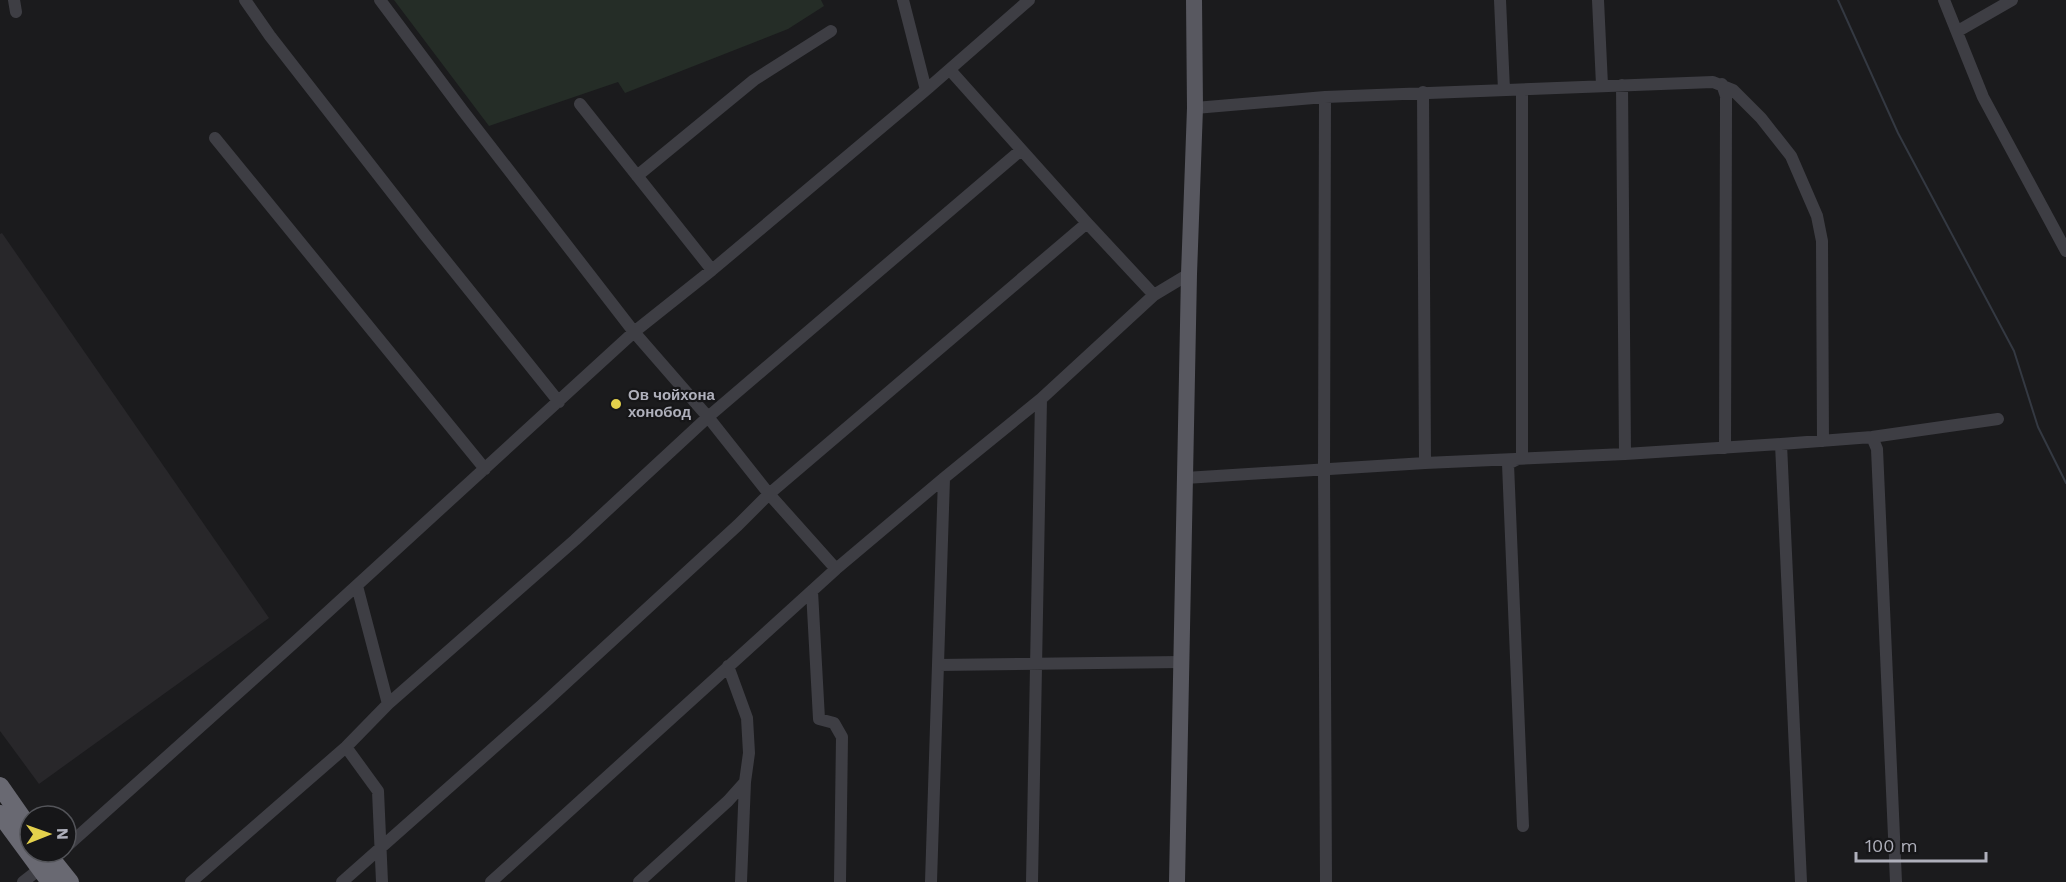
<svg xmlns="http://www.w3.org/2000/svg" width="2066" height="882" viewBox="0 0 2066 882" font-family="'Work Sans',sans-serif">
<rect width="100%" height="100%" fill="#1b1b1d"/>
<!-- built -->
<path fill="#28272a" d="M2 233 269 618 39 784 0 731V234Z"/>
<!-- green -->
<path fill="#252d27" d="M394 0H821L824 6 788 29 625 93 618 82 489 126Z"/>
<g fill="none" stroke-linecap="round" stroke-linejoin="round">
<!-- stream -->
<path stroke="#343942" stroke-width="2" d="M1838 0 1898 133 2014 351 2038 427 2066 483"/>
<!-- minor -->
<path stroke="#3e3e44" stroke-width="12" d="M14 0 16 12
M245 0 270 36 425 235 559 402
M380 0 463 111 634 332 708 417 769 494 836 569
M903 0 926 90
M1500 0 1504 90
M1598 0 1602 85
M1944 0 1983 97 2066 251
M1958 31 2012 0
M950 70 1087 223 1154 295 1189 274
M1722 84 1726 96V111L1725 448
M1622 85 1625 454
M1522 90V457L1508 464 1523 826
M1423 92 1425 463
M1325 97 1324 470 1326 882
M580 104 712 270
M1195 108 1325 97 1713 82 1733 90 1761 118 1791 156 1817 216 1822 241 1823 441
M215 138 485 469
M637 176 754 80 831 31
M1872 437 1877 449 1896 882
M1781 444 1801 882
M1185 478 1425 463 1625 454 1781 444 1872 437 1998 419
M357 586 388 704
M812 591 819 719 834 723 842 737 840 882
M938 665 1181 662
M346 747 378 791 382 882
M66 847 296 641 634 332 712 270 926 90 1029 0
M23 882 46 864
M191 882 346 747 388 704 575 540 708 417 1021 150
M342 882 542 705 738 525 769 494 1087 223
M491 882 836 569 944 478 1041 399 1154 295
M639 882 728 801 745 782 749 753 747 718 728 666
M741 882 745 782
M931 882 944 478
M1032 882 1041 399"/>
<!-- major -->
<path stroke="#585860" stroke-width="16" d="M1177 882 1189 274 1195 108 1194 0"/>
<!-- highway -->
<path stroke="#696972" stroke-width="18" d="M0 786 30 829
M0 814 50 882
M46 852 70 882"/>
</g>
<!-- markers -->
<circle fill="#e4d14c" stroke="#161618" stroke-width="2" cx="616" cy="404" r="6"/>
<g text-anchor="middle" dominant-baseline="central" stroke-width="4.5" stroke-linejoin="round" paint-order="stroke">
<!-- poi labels -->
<g font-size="15" font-weight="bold" fill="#afb0bb" stroke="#161618" text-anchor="start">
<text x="628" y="395">Ов чойхона<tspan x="628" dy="17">хонобод</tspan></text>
</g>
</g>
<!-- north arrow -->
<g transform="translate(48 834) rotate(89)"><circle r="28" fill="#161618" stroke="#535459" stroke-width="1.5"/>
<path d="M0-4.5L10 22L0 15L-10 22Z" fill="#e4d14c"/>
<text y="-9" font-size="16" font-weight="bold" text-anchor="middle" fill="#afb0bb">N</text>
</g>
<!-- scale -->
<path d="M1856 852v9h130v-9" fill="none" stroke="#afb0bb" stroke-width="3"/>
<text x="1865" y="852" font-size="18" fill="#afb0bb" stroke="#161618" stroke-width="4.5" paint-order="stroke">100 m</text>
</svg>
